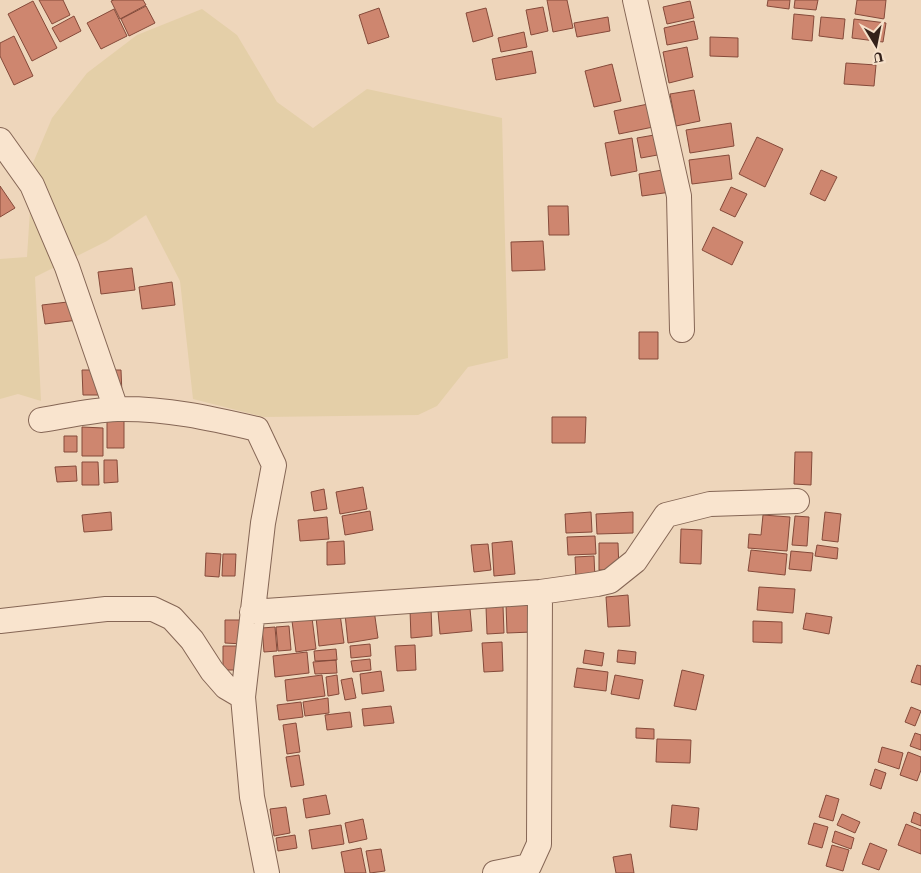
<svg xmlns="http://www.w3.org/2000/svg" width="921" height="873" viewBox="0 0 921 873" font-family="'Source Serif 4',serif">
<rect width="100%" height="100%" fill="#eed6bb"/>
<!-- farmland -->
<path fill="#e4cfa8" d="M202 9 237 35 277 102 313 128 367 89 502 118 508 358 468 367 437 406 418 415 264 417 193 399 180 281 146 215 107 241 35 277 41 401 18 394 0 399V259L27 257 33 163 52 118 87 73 137 35Z"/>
<!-- building -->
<path fill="#ce866f" stroke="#854a3a" d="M39 0H63L70 15 52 24Z
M114 0H143L146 5 120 19 111 1Z
M547 0H567L573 28 553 32Z
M768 0H790L789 9 767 6Z
M795 0H818L816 10 794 8Z
M857 0H886L884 19 855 14Z
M33 1 57 48 32 61 8 14Z
M690 1 694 18 667 24 663 7Z
M146 6 155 23 129 36 121 19Z
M543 7 548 31 531 35 526 10Z
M379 8 389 37 368 44 359 15Z
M486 8 493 36 473 42 466 13Z
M114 9 127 36 101 49 87 23Z
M794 14 814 16 812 41 792 39Z
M74 16 81 31 60 42 52 28Z
M608 17 610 31 577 37 574 23Z
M821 17 845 19 843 39 819 36Z
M854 19 886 23 883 42 852 38Z
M694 21 698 39 667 45 664 28Z
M524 32 527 47 501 52 498 38Z
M14 36 33 76 14 85 0 56V43Z
M710 37 738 38V57L710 56Z
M687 47 693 77 669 83 663 52Z
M532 51 536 73 496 80 492 59Z
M846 63 876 65 874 86 844 84Z
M612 64 621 101 594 107 585 71Z
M694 90 700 121 676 126 670 94Z
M653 103 658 126 619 134 614 111Z
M731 123 734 146 690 153 686 130Z
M660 134 663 154 641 158 637 138Z
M757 137 783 149 765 187 739 174Z
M632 138 637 171 611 176 605 143Z
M729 155 732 179 692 184 689 160Z
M668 169 671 192 642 196 639 174Z
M821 170 837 177 825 201 810 194Z
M0 186 15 208 0 217Z
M731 187 747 194 735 217 720 210Z
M548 206H568L569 235H549Z
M713 227 743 242 732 265 702 250Z
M543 241 545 270 512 271 511 242Z
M132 268 135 290 101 294 98 272Z
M172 282 175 305 142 309 139 287Z
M76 301 78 320 45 324 42 305Z
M639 332H658V359H639Z
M82 370H121L122 395H83Z
M552 417H586L585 443H552Z
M107 421H124V448H107Z
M82 427 103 428V456H82Z
M64 436H77V452H64Z
M795 452H812L811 485 794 484Z
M104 460H117L118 482 104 483Z
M82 462H98L99 485H82Z
M76 466 77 481 57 482 55 467Z
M363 487 367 509 340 514 336 492Z
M324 489 327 509 314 511 311 492Z
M370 511 373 530 345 535 342 516Z
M111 512 112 530 84 532 82 515Z
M591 512 592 532 566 533 565 514Z
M633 512V533L597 534 596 514Z
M825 512 841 514 838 542 822 540Z
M763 515 790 517 787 551 748 548 749 534 761 535Z
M795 516 809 517 807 546 792 545Z
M327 517 329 539 300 541 298 520Z
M681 529 702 530 701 564 680 563Z
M595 536 596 554 568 555 567 537Z
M344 541 345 564 327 565V542Z
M512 541 515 574 494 576 492 543Z
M599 543H618L619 570H599Z
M488 544 491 570 474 572 471 545Z
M817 545 838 548 837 559 815 556Z
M751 550 787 554 785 575 748 571Z
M791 551 813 553 811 571 789 569Z
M206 553 221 554 219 577 205 576Z
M223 554H236L235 576H222Z
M594 556 595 579H576L575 557Z
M759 587 795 589 793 613 757 610Z
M628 595 630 626 608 627 606 597Z
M531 602 532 632 507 633 506 604Z
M503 606 504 633 487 634 486 607Z
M431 608 432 636 411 638 410 610Z
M470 609 472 631 440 634 438 611Z
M374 610 378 638 348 643 345 614Z
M806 613 832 617 829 634 803 629Z
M340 614 344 643 319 646 316 617Z
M312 618 316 649 296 652 292 621Z
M225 620H243V644L225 643Z
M753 621 782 622V643L753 642Z
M289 626 291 650 278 651 276 627Z
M275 627 277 651 264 652 262 628Z
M502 642 503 671 484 672 482 643Z
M370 644 371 656 351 658 350 646Z
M415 645 416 670 397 671 395 646Z
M223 646H241V670H223Z
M336 649 337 660 315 661 314 651Z
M585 650 604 653 602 666 583 663Z
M618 650 636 652 635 664 617 662Z
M307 652 309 673 275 677 273 656Z
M370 659 371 670 353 672 351 661Z
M336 660 337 673 315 674 313 662Z
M917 665 921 666V685L911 682Z
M577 668 608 672 606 691 574 687Z
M682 670 704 675 696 710 674 706Z
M381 671 384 691 362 694 360 674Z
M322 675 325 696 287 701 285 680Z
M337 675 339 694 328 696 326 677Z
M615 675 643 680 639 699 611 694Z
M352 678 356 698 345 700 341 680Z
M328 698 329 713 305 716 303 702Z
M301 702 303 717 279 720 277 705Z
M391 706 394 723 364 726 362 709Z
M911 707 921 711 915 726 905 722Z
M350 712 352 727 327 730 325 715Z
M296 723 300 752 287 754 283 725Z
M636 728 654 729V739L636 738Z
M915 733 921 735V750L910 746Z
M657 739 691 740 690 763 656 762Z
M882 747 903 753 899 769 878 762Z
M908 752 921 757V770L917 781 900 775Z
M299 755 304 785 291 787 286 757Z
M875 769 886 773 881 789 870 785Z
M326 795 330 814 306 818 303 799Z
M826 795 839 799 833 821 819 817Z
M672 805 699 808 697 830 670 827Z
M286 807 290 833 274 836 270 809Z
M914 812 921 815V826L911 822Z
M842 814 860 822 855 833 837 825Z
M363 819 367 839 349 843 345 823Z
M814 823 828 827 822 848 808 844Z
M906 824 921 830V854L898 845Z
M341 825 344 844 312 849 309 830Z
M835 831 854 838 851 849 832 842Z
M295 835 297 848 278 851 276 838Z
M870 843 887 850 879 870 862 864Z
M832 845 849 850 843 871 826 866Z
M361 848 366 873H345L341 852Z
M381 849 385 871 370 873 366 851Z
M631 854 634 873H616L613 857Z"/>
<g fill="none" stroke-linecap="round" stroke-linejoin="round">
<defs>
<path id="minor" d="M635 0 679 196 682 330
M0 140 32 185 67 267 116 409
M41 420C66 416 92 410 117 409 165 408 210 418 257 429L274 465 263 523 243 697 252 797 267 873
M252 612 540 592 597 584 610 581 635 561 666 515 710 504 797 501
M0 621 106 609H153L172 618 192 640 212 671 226 687 243 697
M495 873 529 866 539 844 540 592"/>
</defs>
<!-- minor casing -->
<use href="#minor" stroke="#856655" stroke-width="26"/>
<!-- minor -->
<use href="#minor" stroke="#f9e4ce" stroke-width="24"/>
</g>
<!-- north arrow -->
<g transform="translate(876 45) rotate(170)" stroke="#f6e1ca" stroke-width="4" paint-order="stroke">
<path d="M0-4L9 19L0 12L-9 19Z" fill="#34221a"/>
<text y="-8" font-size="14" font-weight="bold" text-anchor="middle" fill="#34221a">U</text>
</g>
</svg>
